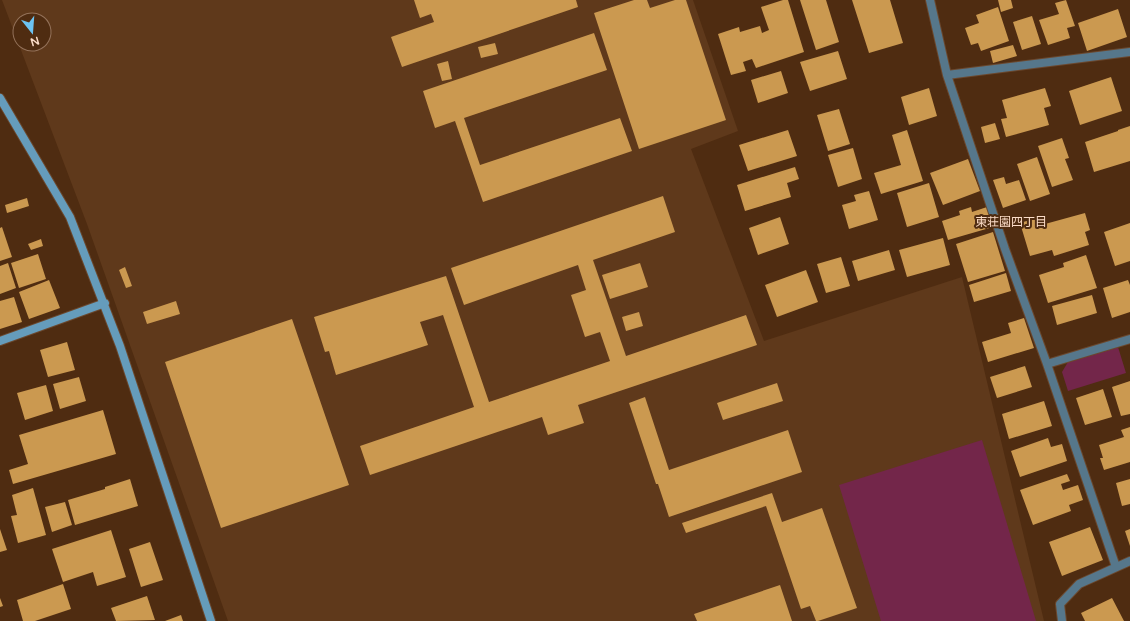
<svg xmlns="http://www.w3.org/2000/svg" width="1130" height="621" viewBox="0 0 1130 621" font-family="'Varela Round','Noto Sans JP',sans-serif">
<rect width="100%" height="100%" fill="#4f2c11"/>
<!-- built -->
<path fill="#5f391b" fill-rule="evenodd" d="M2 0H693L738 131 691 149 764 341 962 277 1044 621H228L87 224ZM20 20H44V44H20Z"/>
<!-- green -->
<path fill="#73264a" d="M1118 347 1126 373 1068 391 1062 372 1068 362Z
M982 440 1036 621H881L839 485Z"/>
<!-- building -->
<path fill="#cb9950" d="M414 0H576L578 7 402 67 391 37 434 22 431 14 420 18Z
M634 0H647L650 8 675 0H686L726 120 639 149 594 13Z
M783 0H788L804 52 756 68 752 59 743 62 746 71 731 75 718 34 739 27 740 32 760 26 762 33 769 30 761 7Z
M800 0H826L839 42 816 50Z
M852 0H890L903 43 869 53Z
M998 0H1011L1013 8 1001 12Z
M1066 0 1075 26 1067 28 1070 38 1048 45 1039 20 1059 14 1055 3Z
M998 7 1009 41 981 51 978 43 971 45 965 28 979 23 976 15Z
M1118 9 1127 37 1087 51 1078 23Z
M1032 16 1041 44 1022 50 1013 22Z
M594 33 607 70 464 118 480 165 620 118 632 151 483 202 455 121 435 128 423 91Z
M495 43 498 54 481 58 478 47Z
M1013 45 1017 56 993 63 990 51Z
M838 51 847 79 810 91 800 62Z
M448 61 452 79 442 81 437 64Z
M781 71 788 93 758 103 751 80Z
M1111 77 1122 111 1080 125 1069 91Z
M929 88 937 116 909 125 901 97Z
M1045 88 1051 106 1044 108 1049 125 1006 137 1001 119 1007 118 1002 100Z
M839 109 850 144 828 151 817 115Z
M995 123 1000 139 985 143 981 127Z
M1130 126V161L1094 172 1085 142 1118 131V130Z
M788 130 797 156 748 171 739 145Z
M907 130 923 181 881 194 874 173 901 165 892 135Z
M1062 138 1069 158 1065 159 1073 180 1052 187 1038 146Z
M853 148 862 179 838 187 828 155Z
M1037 157 1050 194 1030 201 1017 164Z
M968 159 980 191 943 205 930 173Z
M795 167 799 179 787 183 791 197 745 211 737 185Z
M1004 177 1006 184 1019 180 1026 200 1003 208 993 180Z
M929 183 939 217 907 227 897 193Z
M869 191 878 220 849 229 842 205 856 201 854 195Z
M663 196 675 232 593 260 626 356 746 315 757 345 578 405 584 423 548 435 542 417 370 475 360 446 474 407 443 315 420 322 428 345 336 375 329 351 325 352 314 317 446 276 489 402 610 361 600 332 585 337 571 295 586 290 578 265 464 305 451 268Z
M27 198 29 206 7 213 5 205Z
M971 207 972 212 987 207 993 227 948 240 942 221 960 215 959 211Z
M1085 213 1090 230 1085 232 1089 245 1054 256 1052 250 1030 256 1020 223 1043 216 1045 224Z
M780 217 789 244 758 255 749 228Z
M1130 223V261L1115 266 1104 232Z
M2 227 12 257 0 261V228Z
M993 232 1005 271 968 282 956 244Z
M943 238 950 265 907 277 899 250Z
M41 239 43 246 31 250 28 244Z
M889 250 895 270 858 281 852 261Z
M38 254 46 279 19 288 11 263Z
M1086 255 1097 288 1048 303 1039 275 1064 267 1063 263Z
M841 257 850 286 826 293 817 264Z
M8 263 16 288 0 294V266Z
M640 263 648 287 610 299 602 275Z
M125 267 132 286 126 288 119 270Z
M806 270 818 302 777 317 765 285Z
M1006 273 1011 291 974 302 969 285Z
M49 280 60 308 29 319 19 292Z
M1128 280 1130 285V312L1112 318 1103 288Z
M1092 295 1097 313 1057 325 1052 306Z
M14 297 22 322 0 329V301Z
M176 301 180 314 147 324 143 312Z
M639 312 643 326 626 331 622 317Z
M1024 318 1034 348 988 362 982 342 1011 333 1008 323Z
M292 319 349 485 221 528 165 362Z
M67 342 75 370 48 377 40 350Z
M1025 366 1032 387 997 398 990 377Z
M79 377 86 401 60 409 53 384Z
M1130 381V414L1121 416 1112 387Z
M777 383 783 401 723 420 717 403Z
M46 385 53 411 25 420 17 393Z
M1103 389 1112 417 1085 425 1076 398Z
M645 397 669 470 788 430 802 472 669 517 658 484H656L629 403Z
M1044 401 1052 426 1009 439 1002 414Z
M103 410 116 454 13 484 9 470 28 464 19 435Z
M1130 427V462L1104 470 1100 458H1103L1099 445 1124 437 1121 430Z
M1048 438 1051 447 1062 444 1067 461 1020 477 1011 451Z
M1067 474 1070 481 1061 484 1063 490 1078 485 1083 500 1069 505 1071 511 1033 525 1020 490Z
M130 479 138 506 75 525 68 500 105 489V487Z
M1130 479V504L1122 506 1116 483Z
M33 488 46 535 18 543 11 516 17 515 12 495Z
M772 493 782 522 822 508 857 608 818 621H816L810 606 801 609 766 506 686 533 682 523Z
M65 502 72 525 52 532 45 507Z
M1090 527 1103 560 1062 576 1049 542Z
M0 529 7 550 0 552Z
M1130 529V546L1125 531Z
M111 530 126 577 97 586 93 572 63 582 52 549Z
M150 542 163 580 141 587 129 549Z
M63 584 71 609 35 621H23L17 600Z
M780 585 792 621H697L694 614Z
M147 596 155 620 116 621 111 608Z
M0 598 3 606 0 607Z
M1112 598 1124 621H1085L1081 613Z
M181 615 183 621H165Z"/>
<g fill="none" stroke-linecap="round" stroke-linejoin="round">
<defs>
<path id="street" d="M930 0 947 75 1005 249 1047 364 1116 567
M947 75 1130 52
M1047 364 1130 339
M1062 621 1060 604 1079 584 1130 561"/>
<path id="secondary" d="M0 98 70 217 120 346 211 621
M0 341 105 303"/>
</defs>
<!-- street casing -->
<use href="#street" stroke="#6b482e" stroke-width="10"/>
<!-- secondary casing -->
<use href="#secondary" stroke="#6b482e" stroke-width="10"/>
<!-- street -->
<use href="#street" stroke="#56778b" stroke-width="8"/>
<!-- secondary -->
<use href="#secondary" stroke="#659cbb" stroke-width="8"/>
</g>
<g text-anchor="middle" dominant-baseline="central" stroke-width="4" stroke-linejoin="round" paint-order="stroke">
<!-- neighbourhood labels -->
<g font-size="12" fill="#fbdcc8" stroke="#4f2c11">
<text x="1011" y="222">東荘園四丁目</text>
</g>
</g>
<!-- north arrow -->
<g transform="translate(32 32) rotate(163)"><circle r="19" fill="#4f2c11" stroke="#94725a"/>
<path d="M0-3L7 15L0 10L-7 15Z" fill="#6cc3f2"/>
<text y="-6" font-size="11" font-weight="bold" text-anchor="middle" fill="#fbdcc8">N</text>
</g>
</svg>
